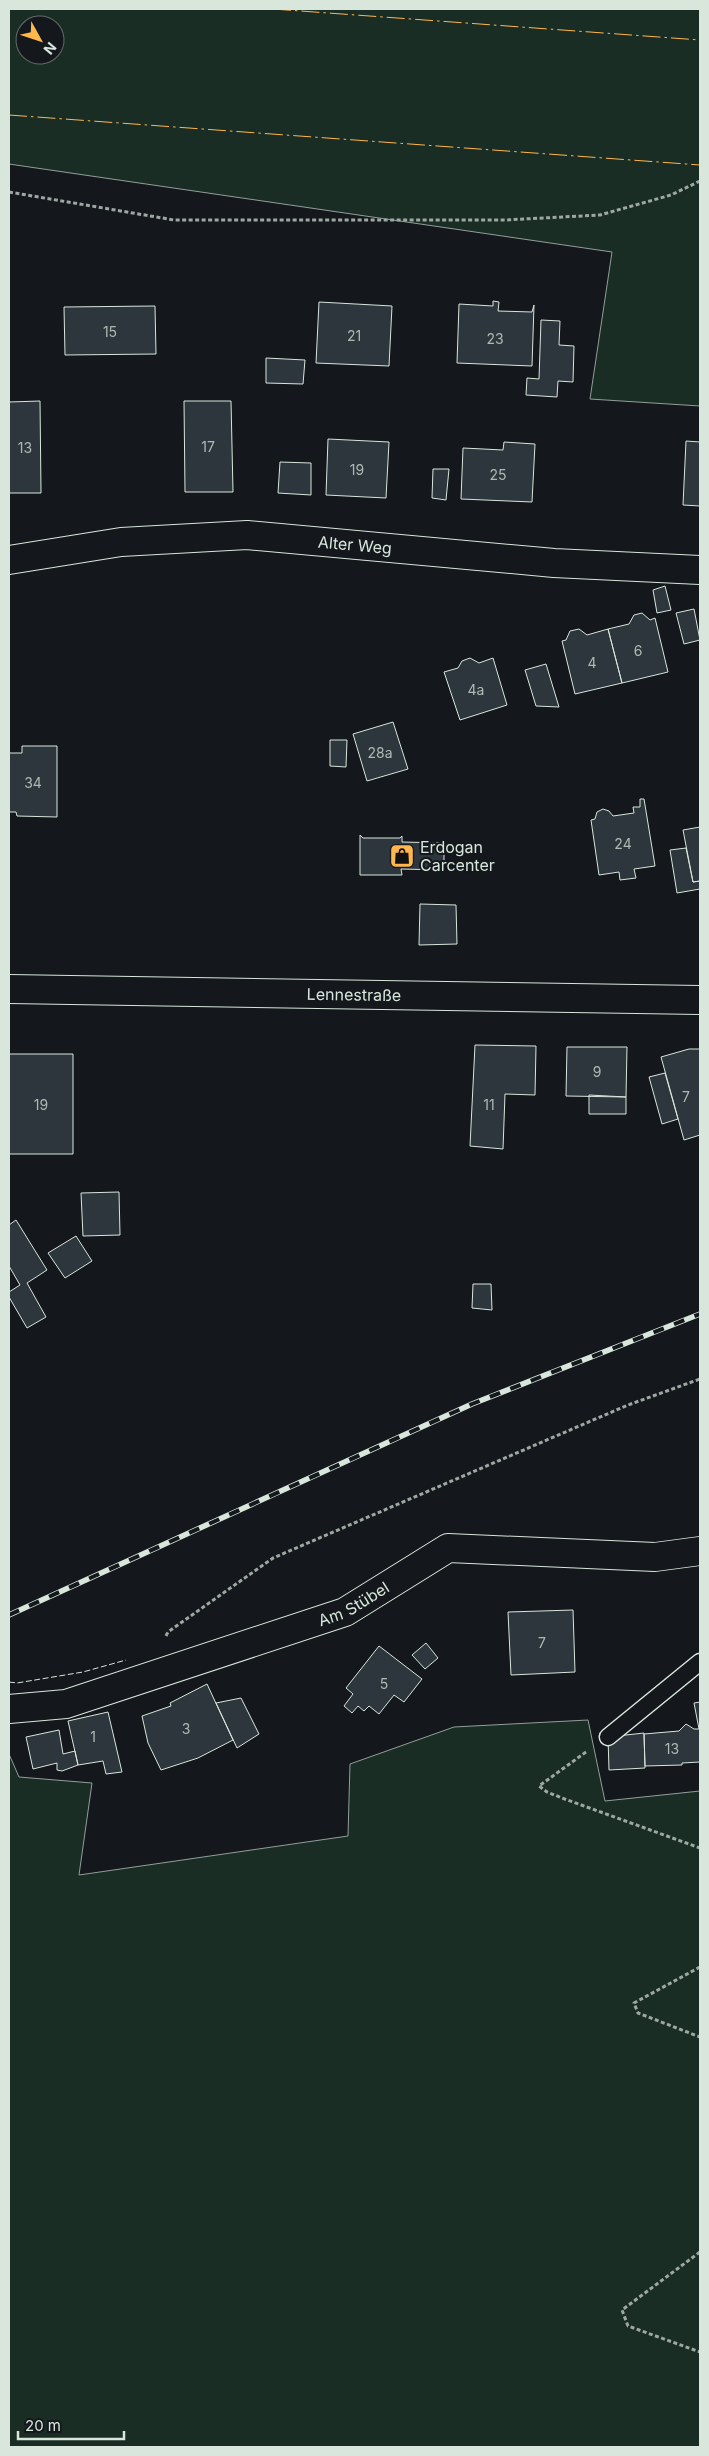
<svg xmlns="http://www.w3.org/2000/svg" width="709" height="2456" viewBox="0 0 709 2456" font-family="Inter,sans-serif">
<rect width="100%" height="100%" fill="#14181c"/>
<!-- green -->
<path fill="#1a2d24" stroke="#939e99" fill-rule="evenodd" d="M9 9H700V406L590 399 612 252 9 164ZM25 25H55V55H25Z
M588 1720 605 1801 700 1791V2447H9V1754L19 1777 92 1783 79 1875 348 1836 350 1764 454 1727Z"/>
<!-- building -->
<path fill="#2c363c" stroke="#d8e6dc" d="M493 301 499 302 498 311 532 312 534 305 532 366 457 363 459 304 493 306Z
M319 302 392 306 389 366 316 363Z
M155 306 156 354 65 355 64 307Z
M541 320 560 321 559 345 574 346 573 382 558 381 557 397 526 395 527 378 539 379Z
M266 358 305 360 303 384 266 383Z
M40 401 41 493H9V402Z
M184 401H231L233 492H185Z
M328 439 389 442 386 498 326 495Z
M686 441 700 442V506L683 505Z
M504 442 535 444 532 502 461 499 463 448 503 450Z
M280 462 311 463V495L278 493Z
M433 469H449L446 500 432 498Z
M665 586 671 610 657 613 653 590Z
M694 609 700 640 684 644 676 613Z
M642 613 650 620 655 618 668 672 622 683 608 629 629 624 634 615Z
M579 629 587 635 608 629 622 683 575 694 562 641 566 640 570 631Z
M470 658 479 663 493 658 507 705 460 720 444 672 458 668 462 661Z
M546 664 559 707 536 706 525 670Z
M393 722 408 769 367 781 353 734Z
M330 740H347L346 767 330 766Z
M22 746H57V817L17 816 16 812H9V753H22Z
M640 799H644L655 866 634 869 636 878 620 880 619 872 599 875 591 820 595 819 597 812 603 809 609 811 613 816 634 813 633 807H640Z
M700 827V881L693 882 683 830Z
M360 835 363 838H400L402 836V842L444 843V870L401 869 402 875H360Z
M686 848 693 882 700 881V889L677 893 670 850Z
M420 904 456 905 457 944 419 945Z
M475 1045 536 1046 535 1095 505 1094 503 1149 470 1146Z
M567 1047H627L626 1097 566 1096Z
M689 1049H700V1135L684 1140 661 1057Z
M9 1054H73V1154H9Z
M665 1073 678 1119 662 1124 649 1077Z
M589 1095 626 1097V1114H589Z
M119 1192 120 1235 83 1236 81 1193Z
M16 1220 47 1270 27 1283 46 1317 27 1328 9 1297V1292L20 1285 9 1266V1225Z
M76 1236 92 1261 65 1278 48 1253Z
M473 1284H491L492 1310 472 1308Z
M573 1610 575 1672 511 1675 508 1612Z
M426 1643 438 1658 425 1669 412 1655Z
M379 1646 422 1679 404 1702 394 1695 379 1714 369 1706 364 1711 358 1706 352 1713 344 1706 353 1694 346 1688Z
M207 1684 233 1740 198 1758 161 1770 148 1743 142 1716 171 1706 170 1703Z
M241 1698 259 1734 237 1748 216 1703Z
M700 1702V1762L682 1763V1765L645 1766 644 1734 679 1731 686 1724 694 1729H699L694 1703Z
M108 1712 122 1772 106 1774 103 1761 78 1765 68 1721Z
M59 1730 63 1754 75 1751 78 1765 62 1771 57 1770V1763L33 1769 26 1737Z
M644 1733 645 1768 609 1770 608 1737Z"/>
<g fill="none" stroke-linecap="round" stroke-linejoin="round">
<defs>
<path id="lane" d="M608 1737 700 1662"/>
<g id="street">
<path id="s1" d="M9 560 121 542 247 535 554 563 700 570"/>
<path id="s2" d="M9 1709 66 1704 345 1612 448 1548 655 1557 700 1551"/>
</g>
<g id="primary">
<path id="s3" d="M9 989 700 1000"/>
</g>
</defs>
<!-- lane casing -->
<use href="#lane" stroke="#d8e6dc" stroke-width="19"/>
<!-- street casing -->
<use href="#street" stroke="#d8e6dc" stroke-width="30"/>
<!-- primary casing -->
<use href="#primary" stroke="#d8e6dc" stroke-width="30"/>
<!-- path -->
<path stroke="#9da8a2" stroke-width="3" stroke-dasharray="4 2.5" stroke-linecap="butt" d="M9 192 174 220H505L600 215 671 195 700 181
M166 1636 168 1632 273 1558 628 1405 700 1379
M586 1752 539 1786 547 1792 562 1798 700 1848
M700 1967 634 2003 638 2013 700 2037
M700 2252 622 2310 628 2326 700 2352"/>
<!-- lane -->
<use href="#lane" stroke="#14181c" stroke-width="16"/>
<!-- street -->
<use href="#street" stroke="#14181c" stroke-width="28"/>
<!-- primary -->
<use href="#primary" stroke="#14181c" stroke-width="28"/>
<defs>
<path id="rail" d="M9 1615 472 1404 700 1314"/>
</defs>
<!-- rail casing -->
<use href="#rail" stroke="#d8e6dc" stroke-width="5.5"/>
<!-- rail -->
<use href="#rail" stroke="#14181c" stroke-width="4" stroke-dasharray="11" stroke-linecap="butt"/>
<!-- fence -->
<path stroke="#d8e6dc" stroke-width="1" stroke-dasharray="6 2.5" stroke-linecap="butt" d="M9 1682 17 1683 83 1672 126 1660"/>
<!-- power -->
<path stroke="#ffb74d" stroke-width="1" stroke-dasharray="18 4 2.5 4" stroke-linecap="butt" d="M273 9 700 40
M9 115 700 165"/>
</g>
<!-- icons -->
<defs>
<symbol id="shop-square" viewBox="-11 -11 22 22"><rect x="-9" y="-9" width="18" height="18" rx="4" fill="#ffb74d" stroke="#14181c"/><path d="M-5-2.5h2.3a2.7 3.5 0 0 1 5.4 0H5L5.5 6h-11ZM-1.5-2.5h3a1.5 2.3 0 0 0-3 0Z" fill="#111"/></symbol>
</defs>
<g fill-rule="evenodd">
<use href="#shop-square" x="388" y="842" width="28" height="28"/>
</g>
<g text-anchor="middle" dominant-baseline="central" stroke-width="4" stroke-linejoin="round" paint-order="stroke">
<!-- number labels -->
<g font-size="14" fill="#adbab4">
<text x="110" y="331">15</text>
<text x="354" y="335">21</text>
<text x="495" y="338">23</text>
<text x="208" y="446">17</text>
<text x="25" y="447">13</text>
<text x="357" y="469">19</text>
<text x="498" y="474">25</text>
<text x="638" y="650">6</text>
<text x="592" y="662">4</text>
<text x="476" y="689">4a</text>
<text x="380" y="752">28a</text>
<text x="33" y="782">34</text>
<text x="623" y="843">24</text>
<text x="597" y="1071">9</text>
<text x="686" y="1096">7</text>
<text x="41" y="1104">19</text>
<text x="489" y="1104">11</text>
<text x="542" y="1642">7</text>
<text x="384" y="1683">5</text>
<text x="186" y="1728">3</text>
<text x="93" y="1736">1</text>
<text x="672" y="1748">13</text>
</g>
<!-- street labels -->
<g font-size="16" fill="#d8e6dc" stroke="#14181c">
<text stroke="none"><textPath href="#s1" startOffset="348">Alter Weg</textPath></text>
<text stroke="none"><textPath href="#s3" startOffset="345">Lennestraße</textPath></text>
<text stroke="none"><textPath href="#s2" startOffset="362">Am Stübel</textPath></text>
</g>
<!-- poi labels -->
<g font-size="16" fill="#d8e6dc" stroke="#14181c" text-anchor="start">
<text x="420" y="847">Erdogan<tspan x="420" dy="18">Carcenter</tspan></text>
</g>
</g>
<!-- border -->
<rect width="709" height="2456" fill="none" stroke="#d8e6dc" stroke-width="20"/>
<!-- north arrow -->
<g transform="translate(40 40) rotate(130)"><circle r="24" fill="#14181c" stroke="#626a69"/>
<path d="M0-4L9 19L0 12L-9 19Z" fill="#ffb74d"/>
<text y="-8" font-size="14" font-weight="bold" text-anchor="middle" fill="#d8e6dc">N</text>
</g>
<!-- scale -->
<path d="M18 2431v8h106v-8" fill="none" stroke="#d8e6dc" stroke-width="2.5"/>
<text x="25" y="2431" font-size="15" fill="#d8e6dc" stroke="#14181c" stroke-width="4" paint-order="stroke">20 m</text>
</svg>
